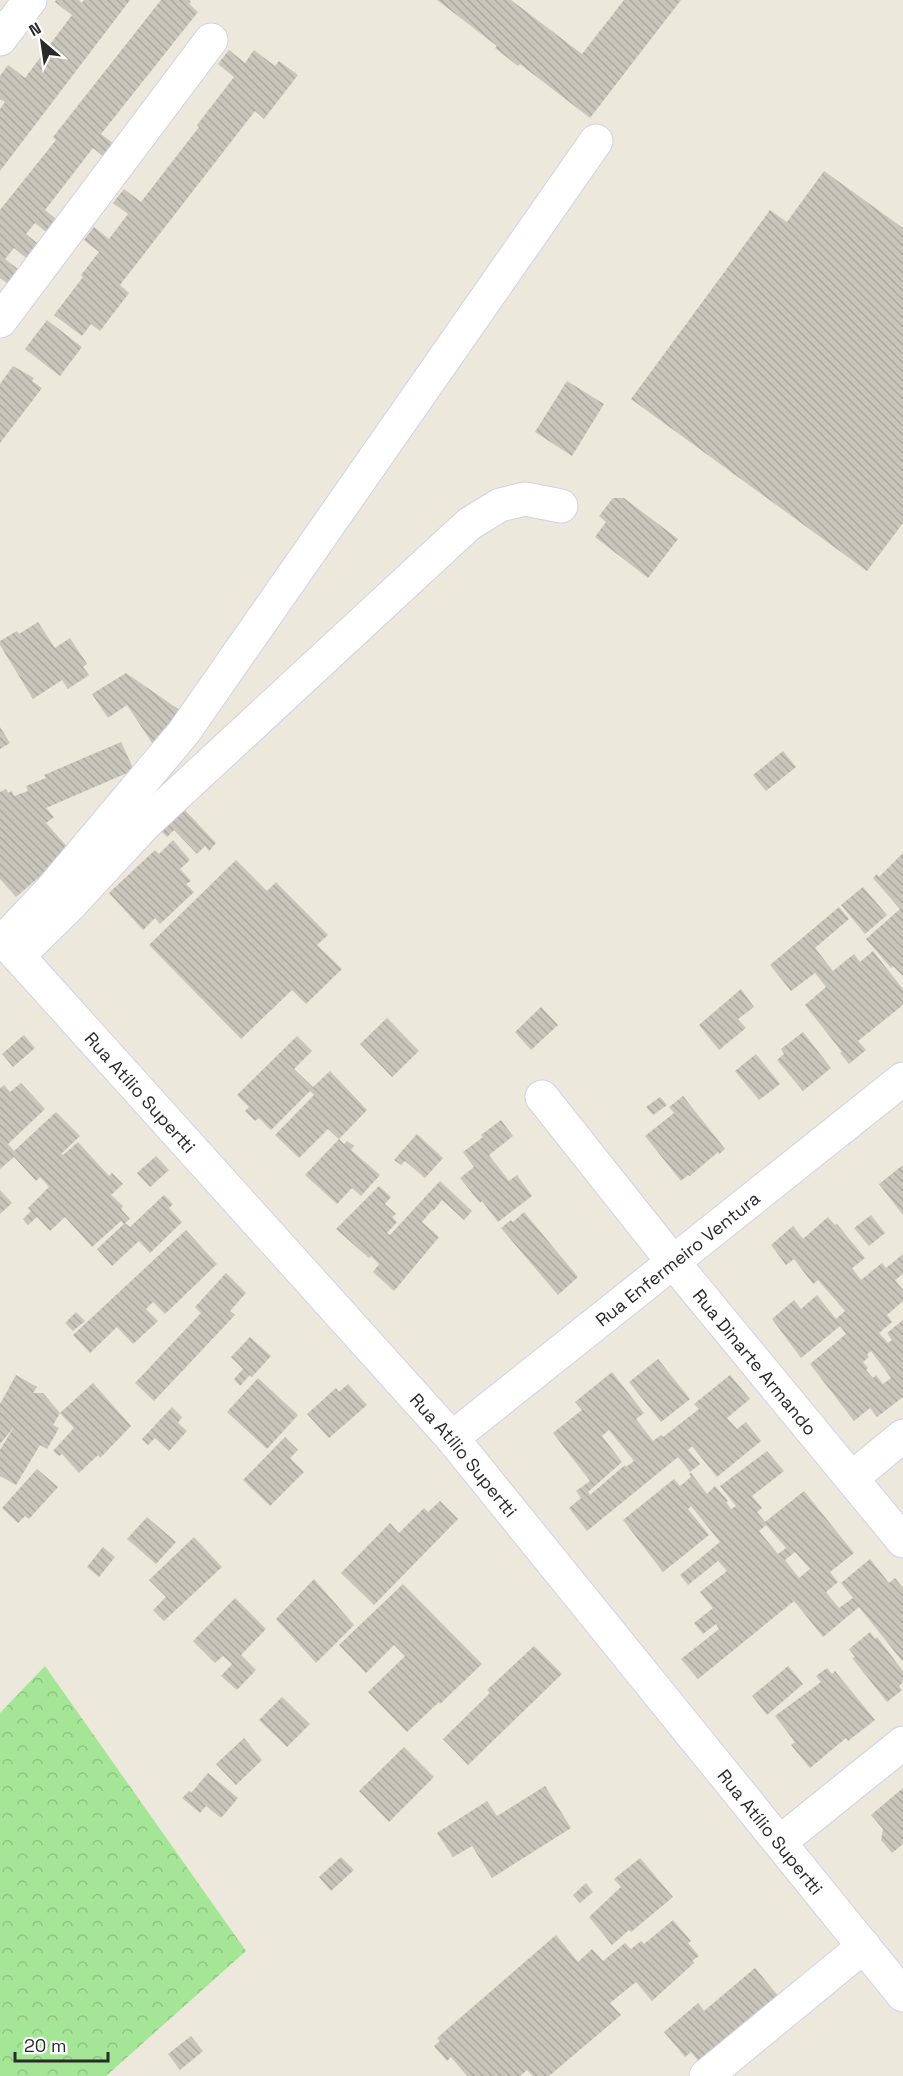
<svg xmlns="http://www.w3.org/2000/svg" width="903" height="2076" viewBox="0 0 903 2076" font-family="'Space Grotesk',sans-serif">
<defs>
<pattern id="forest-crowns" width="20" height="18" patternUnits="userSpaceOnUse" patternTransform="scale(1.5)"><rect width="20" height="18" fill="#a4e696"/><path d="M2 6a3 3 0 1 1 6 0M12 15a3 3 0 1 1 6 0" fill="none" stroke="#8dc581"/></pattern>
<pattern id="building-back-hatch" width="6" height="6" patternUnits="userSpaceOnUse" patternTransform="scale(1.5)"><rect width="6" height="6" fill="#c8c5bb"/><path d="M-1 5l2 2M0 0l6 6M5-1l2 2" fill="none" stroke="#aca9a1"/></pattern>
</defs>
<rect width="100%" height="100%" fill="#ede8dc"/>
<!-- forest -->
<path fill="url(#forest-crowns)" d="M45 1666 246 1951 106 2076H0V1713Z"/>
<!-- building -->
<path fill="url(#building-back-hatch)" fill-rule="evenodd" d="M56 0H79L82 3 84 0H130L0 171V109L5 102 0 99V76L8 65 25 78 72 15 55 2Z
M161 0H189L191 2 189 4 198 12 101 134 119 148 109 161 93 148 45 210 61 223 51 236 35 223 26 234 43 248 31 262 14 248 5 259 23 273 12 287 0 278V210L56 140 53 137Z
M437 0H511L582 54 624 0H681L590 118 520 64 518 66 495 48 497 46Z
M229 50 245 63 254 50 275 66 279 61 298 75 264 119 255 111 120 285 129 293 100 331 91 324 82 336 54 315 83 277 81 275 99 252 84 240 94 227 109 239 128 214 113 203 124 189 141 202 199 127 197 125 234 77 218 64Z
M824 171 903 228V523L867 571 631 399 770 210 787 222Z
M47 320 82 347 60 376 25 349Z
M13 366 34 378 32 381 42 388 0 443V384Z
M567 381 604 404 572 456 535 432Z
M613 498H624L678 539 648 578 595 537 606 522 599 516Z
M38 622 55 648 70 638 87 664 83 667 89 675 68 689 62 680 33 699 0 645V641L17 631 19 634Z
M126 673 181 711 154 746 127 705 108 718 92 694Z
M0 727 10 743 0 749Z
M121 742 134 770 46 808 54 817 46 823 70 850 16 897 0 879V792L6 789 8 793 12 791 14 796 28 791 26 786 46 778 44 775Z
M783 751 796 767 766 791 753 775Z
M181 806 216 843 209 851 205 846 197 854 174 830 167 837 158 828Z
M173 840 190 860 180 869 191 881 186 884 194 892 160 924 155 918 143 930 109 893 155 850 159 854Z
M903 853V976L893 966 891 968 866 939 900 909 873 878 877 874 879 877Z
M236 860 267 891 276 882 328 935 317 945 342 969 306 1004 292 990 241 1039 149 945Z
M863 887 887 915 865 934 841 905Z
M839 907 849 919 815 948 833 971 854 954 860 962 873 951 903 989V1005L858 1041 866 1050 849 1064 840 1053 842 1052 805 1005 826 987 815 973 791 991 770 965Z
M741 989 754 1007 738 1019 746 1028 719 1050 699 1025Z
M541 1007 558 1025 531 1050 515 1032Z
M387 1018 419 1051 392 1077 360 1044Z
M803 1032 831 1068 803 1091 777 1060 784 1054 781 1049Z
M24 1035 35 1048 13 1067 2 1054Z
M297 1036 312 1051 294 1069 313 1087 330 1071 367 1110 339 1139 328 1129 299 1158 275 1135 314 1095 310 1091 271 1130 259 1118 255 1121 245 1111 249 1107 237 1095Z
M756 1054 780 1084 759 1100 735 1071Z
M21 1083 45 1109 8 1144 14 1151 56 1112 80 1136 61 1154 63 1155 78 1142 109 1176 112 1173 123 1184 111 1195 123 1206 121 1209 130 1219 124 1224 121 1221 92 1247 65 1217 50 1231 37 1217 28 1225 23 1219 31 1211 28 1208 49 1187 40 1177 36 1181 14 1157 0 1169V1088L4 1085 10 1092Z
M683 1096 725 1149 719 1154 718 1152 690 1176 688 1175 681 1181 645 1136 674 1113 669 1107Z
M660 1097 667 1105 653 1115 646 1107Z
M501 1120 513 1136 489 1155 509 1181 517 1175 532 1196 498 1222 482 1201 480 1203 460 1178 474 1167 463 1152 483 1137 481 1135Z
M417 1134 443 1158 425 1178 405 1161 401 1165 394 1160Z
M339 1139 344 1144 347 1141 354 1146 351 1150 380 1175 361 1196 352 1188 337 1204 305 1175Z
M156 1156 169 1170 150 1187 137 1173Z
M903 1165V1215L879 1184Z
M440 1181 472 1211 464 1220 442 1200 433 1211 432 1210 422 1222 439 1237 394 1291 373 1272 379 1264 371 1256 369 1258 336 1229 379 1186 391 1197 385 1204 396 1214 392 1217 397 1222 387 1233 390 1235Z
M0 1190 12 1203 0 1214Z
M164 1195 173 1204 169 1208 182 1222 150 1253 139 1241 112 1266 97 1249 125 1223 130 1227Z
M524 1212 578 1277 558 1295 501 1228 511 1220 513 1222Z
M871 1215 885 1233 869 1246 854 1228Z
M828 1217 835 1225 837 1224 865 1258 852 1268 861 1280 882 1263 886 1268 903 1254V1274L895 1280 903 1290V1301L887 1315 892 1322 879 1333 888 1343 892 1340 887 1333 903 1320V1397L877 1417 870 1408 854 1421 810 1364 846 1334 840 1326 801 1358 772 1319 794 1300 801 1309 817 1295 836 1319 845 1311 818 1280 813 1284 794 1259 786 1265 771 1245 793 1226 803 1239ZM871 1351 891 1378 883 1384 876 1375 873 1378 866 1370 868 1368 863 1362 869 1357 867 1354Z
M186 1230 217 1264 165 1314 153 1302 146 1309 158 1321 133 1344 117 1327 90 1353 73 1335Z
M226 1273 246 1293 230 1311 235 1315 154 1401 135 1383 201 1313 195 1307Z
M76 1312 85 1321 73 1331 65 1323Z
M250 1337 271 1356 252 1377 250 1375 240 1386 234 1379 243 1369 231 1357Z
M658 1359 690 1399 661 1422 629 1382Z
M612 1372 644 1413 636 1419 653 1441 661 1435 663 1437 699 1409 694 1404 730 1375 750 1399 727 1418 737 1429 746 1422 761 1441 717 1477 692 1446 688 1450 700 1464 690 1472 678 1457 587 1531 569 1508 581 1498 576 1491 590 1481 553 1433 582 1410 575 1402ZM609 1430 634 1461 626 1467 625 1465 590 1495 588 1492 622 1462 602 1436Z
M16 1375 37 1387 33 1393H43L60 1413 53 1425 59 1428 47 1449 40 1445 16 1485 0 1476V1450L14 1427 0 1444V1404Z
M258 1378 298 1415 267 1449 227 1412Z
M93 1383 131 1426 100 1458 98 1455 79 1473 62 1454 59 1456 53 1451 74 1428 60 1413Z
M348 1384 367 1405 329 1438 307 1414 336 1388 339 1392Z
M172 1407 182 1417 178 1423 187 1431 169 1451 155 1438 148 1445 142 1439Z
M285 1437 298 1450 290 1458 304 1472 270 1506 243 1480Z
M767 1451 784 1471 752 1496 762 1508 757 1512 765 1522 804 1491 854 1553 830 1572 838 1582 826 1592 839 1608 853 1598 841 1583 870 1559 889 1583 895 1578 903 1588V1662L859 1607 823 1637 794 1601 698 1679 681 1659 719 1629 716 1624 703 1634 694 1623 713 1608 700 1592 727 1571 718 1561 688 1585 680 1575 720 1542 691 1506 688 1509 709 1535 663 1572 623 1520 674 1479 680 1486 691 1477 689 1474 691 1473 707 1494 715 1486 728 1501 726 1502 731 1509 736 1506 720 1486ZM766 1525 786 1548 778 1554 759 1531ZM795 1552 810 1569 799 1578 785 1560Z
M37 1469 58 1487 29 1519 25 1516 18 1523 2 1508Z
M440 1501 458 1519 374 1605 341 1573 390 1523 399 1533 424 1508 428 1512Z
M147 1517 176 1542 156 1564 127 1539Z
M194 1537 222 1567 164 1621 153 1610 166 1597 149 1580Z
M103 1547 115 1557 99 1577 87 1567Z
M314 1579 354 1625 316 1663 276 1619Z
M403 1584 482 1664 440 1704 439 1702 407 1732 368 1692 405 1656 394 1645 366 1673 339 1645Z
M235 1598 266 1629 241 1655 256 1670 237 1690 221 1676 232 1664 223 1656 215 1663 193 1641Z
M870 1632 875 1639 877 1637 903 1671V1682L899 1686 902 1690 887 1702 852 1658 855 1657 849 1649Z
M534 1646 562 1674 468 1765 443 1739 490 1693 487 1690Z
M788 1666 803 1684 767 1715 752 1696Z
M827 1668 832 1674 835 1671 875 1720 848 1741 846 1738 810 1768 791 1745 795 1742 775 1716 821 1682 816 1676Z
M282 1697 310 1724 287 1747 259 1720Z
M244 1738 262 1760 236 1785 216 1764Z
M404 1747 434 1777 389 1822 359 1791Z
M208 1773 238 1798 221 1818 206 1806 200 1813 182 1798 189 1791 191 1793Z
M545 1786 571 1828 492 1878 472 1846 453 1857 437 1833 487 1801 497 1816Z
M903 1788V1844L892 1853 881 1840 883 1829 871 1815Z
M341 1857 354 1870 331 1891 319 1877Z
M640 1858 673 1897 631 1932 629 1930 612 1945 589 1917 621 1887 614 1879Z
M586 1883 593 1892 580 1903 573 1895Z
M673 1920 691 1941 688 1943 699 1956 692 1961 694 1963 652 2001 636 1982 610 2003 621 2015 549 2076H533L527 2070 520 2076H467L451 2057 447 2061 434 2046 440 2041 437 2038 556 1935 578 1962 592 1949 603 1961 625 1943 631 1949 641 1941 644 1944Z
M755 1968 780 1998 701 2064 691 2052 685 2057 664 2032 698 2003 704 2011Z
M191 2036 203 2051 180 2070 168 2054Z"/>
<g fill="none" stroke-linecap="round" stroke-linejoin="round">
<defs>
<g id="minor">
<path d="M0 39 30 0"/>
<path d="M0 321 211 40"/>
<path id="s1" d="M0 936 452 1438 903 1995"/>
<path d="M4 940 52 889 184 732 596 141"/>
<path d="M18 956 69 906 145 824 469 524 500 505 525 499 561 506"/>
<path id="s2" d="M542 1097 673 1262 903 1541"/>
<path id="s3" d="M452 1438 903 1079"/>
<path d="M852 1478 903 1436"/>
<path d="M780 1842 903 1743"/>
<path d="M706 2076 864 1946"/>
</g>
</defs>
<!-- minor casing -->
<use href="#minor" stroke="#d1d1e4" stroke-width="35"/>
<!-- minor -->
<use href="#minor" stroke="#fff" stroke-width="33"/>
</g>
<g text-anchor="middle" dominant-baseline="central" stroke-width="5" stroke-linejoin="round" paint-order="stroke">
<!-- street labels -->
<g font-size="18" fill="#2a2a2a" stroke="#fff">
<text stroke="none"><textPath href="#s1" startOffset="210">Rua Atílio Supertti</textPath></text>
<text stroke="none"><textPath href="#s3" startOffset="288">Rua Enfermeiro Ventura</textPath></text>
<text stroke="none"><textPath href="#s2" startOffset="340">Rua Dinarte Armando</textPath></text>
<text stroke="none"><textPath href="#s1" startOffset="696">Rua Atílio Supertti</textPath></text>
<text stroke="none"><textPath href="#s1" startOffset="1182">Rua Atílio Supertti</textPath></text>
</g>
</g>
<!-- north arrow -->
<g transform="translate(42 42) rotate(331)" stroke="#ffffff" stroke-width="4.5" paint-order="stroke">
<path d="M0-4.5L10 22L0 15L-10 22Z" fill="#2a2a2a"/>
<text y="-9" font-size="16" font-weight="bold" text-anchor="middle" fill="#2a2a2a">N</text>
</g>
<!-- scale -->
<path d="M15 2052v9h93v-9" fill="none" stroke="#2a2a2a" stroke-width="3"/>
<text x="24" y="2052" font-size="18" fill="#2a2a2a" stroke="#ffffff" stroke-width="4.5" paint-order="stroke">20 m</text>
</svg>
